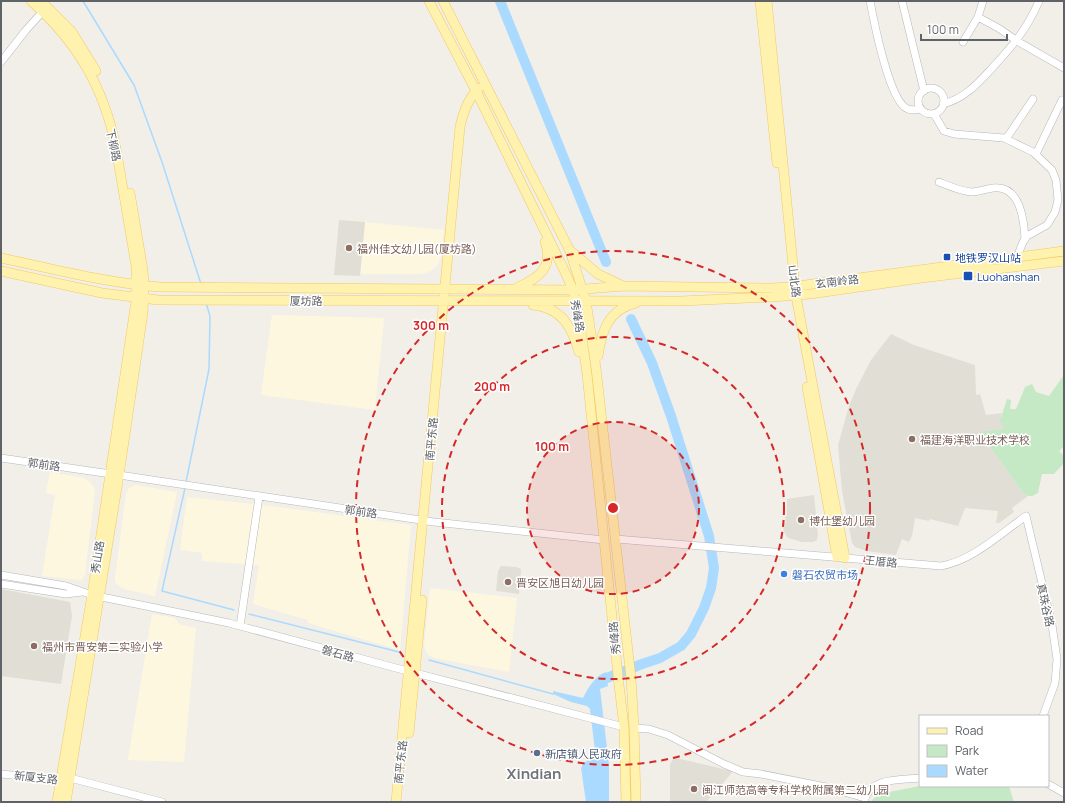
<svg xmlns="http://www.w3.org/2000/svg" width="1065" height="803" viewBox="0 0 1065 803" font-family="Manrope,'Noto Sans SC',sans-serif">
<rect width="100%" height="100%" fill="#f1efe8"/>
<!-- commercial -->
<path fill="#fef7e0" d="M365 222 444 230 442 254 438 264 431 271 422 274H360Z
M272 315 384 318 375 410 261 395Z
M50 472 84 478 91 483 95 490 85 575 81 580 42 576 55 495 46 493Z
M135 485 177 492 155 596 124 589 116 584 115 578 126 494 129 488Z
M187 497 270 506 411 525 400 650 308 623V620L253 604 259 565 202 561V553L180 550Z
M430 588 517 598 509 672 434 658 427 654 424 646Z
M152 614 175 618 179 624 196 628 184 762 128 760Z"/>
<!-- education -->
<path fill="#e1ded6" d="M339 220 365 222 360 276 334 275Z
M891 334 914 345 975 365 976 395 980 394 986 415 1002 413 1001 416 1005 429 985 431 981 434 1023 493 1028 496 1012 508 1014 512 999 523H996L998 511 965 508 958 526 930 519 929 521 915 518 912 536 909 542 902 539 896 555 867 551 855 547 852 543 842 491 838 445 849 406 856 389 871 360Z
M814 495 818 535 817 540 813 542H802L788 538 784 532 783 524 786 522 785 517 787 516V499Z
M501 566 516 567 521 569 519 594 496 591 498 571Z
M1 589 70 602 72 616 61 684 1 676Z
M676 758 732 771 731 774 706 802H670V764L673 759Z"/>
<!-- green -->
<path fill="#c5e8c5" d="M1064 375V446L1059 451 1064 456V463L1054 474H1042L1038 493 1032 496H1028L1023 493 981 434 985 431 1004 429 1000 421 1007 399 1011 400 1010 409H1016L1025 387 1032 384 1036 392 1049 396Z
M920 786H1009L1014 802H870L879 794Z"/>
<!-- water -->
<path fill="#aadaff" d="M606 672 608 686 600 689 601 697 609 765V802H586L581 768 583 764 594 755 595 751 590 709 587 706 571 702 553 694V691L583 698C588 688 595 676 606 672Z"/>
<g fill="none" stroke-linecap="round" stroke-linejoin="round">
<!-- stream -->
<path stroke="#aadaff" stroke-width="1.5" d="M83 1 134 85 162 162 201 284
M186 482 209 369 210 316 206 303
M185 488 162 591 234 610
M249 614 399 652
M429 660 553 694"/>
<!-- river -->
<path stroke="#aadaff" stroke-width="10" d="M500 1 606 262
M607 678 642 664 660 658 681 646 691 634 704 608 711 588 714 568 709 536 671 416 652 363 631 319"/>
<defs>
<path id="minor" d="M870 1C874 22 889 98 906 108 910 111 915 110 920 109
M902 1 924 91
M978 17 1000 29 1017 41 1064 68
M963 42 978 17 983 1
M1 62 26 30 46 8
M918 101a13 13 0 1 1 26 0a13 13 0 1 1-26 0Z
M943 104C966 98 978 83 994 66 1014 44 1027 29 1039 1
M934 114 944 131 954 134 1004 138 1033 152 1052 170 1056 180 1058 200 1055 212 1047 225 1027 236 1023 242 1019 252
M1006 139 1033 99
M1036 154 1062 100
M939 182C949 186 960 191 971 192 979 192 985 189 993 188 1020 185 1024 219 1025 239
M1 458 111 474
M119 475 434 522 604 540
M616 539 941 566C972 561 1000 534 1026 516L1052 625 1057 659 1055 683 1043 716
M1 575 66 586 92 595 229 623 396 668 624 727
M1 584 66 594 82 592
M240 626 259 497
M634 728 649 729 668 735 724 764 743 772 761 774 826 787 865 798
M1 774 61 780 70 778 162 802
M1048 784 1064 793
M864 802C869 777 900 780 920 778"/>
<path id="major" d="M31 1C77 42 104 87 116 148L136 266V301L92 595 57 802
M41 1 72 32 96 71
M429 1 476 91 565 272 573 290 579 316 587 374 619 685 624 727 626 802
M443 1 570 251 586 301 596 368 631 678 634 728 636 802
M760 1 777 163
M767 1 796 296 845 558
M572 252 598 274 621 285
M1 258C54 269 106 283 160 287L573 290 624 286 771 288 790 287 1064 251
M1 271 102 293 158 300 681 301 772 297 810 294 921 278 1064 261
M518 287C539 278 554 267 545 242
M533 305C562 308 572 327 579 352
M598 356C602 330 608 310 636 303
M807 387 837 557
M409 733 422 600
M66 802 119 475 143 313 144 286 143 270 130 193
M396 802 460 127C463 113 468 98 479 88"/>
</defs>
<!-- minor casing -->
<use href="#minor" stroke="#b5b8bc" stroke-width="8"/>
<!-- major casing -->
<use href="#major" stroke="#f2c960" stroke-width="10"/>
<!-- minor -->
<use href="#minor" stroke="#fff" stroke-width="7"/>
<!-- major -->
<use href="#major" stroke="#fff2af" stroke-width="9"/>
</g>
<!-- distance rings -->
<circle cx="613" cy="508" r="86" fill="#d62828" fill-opacity=".12"/>
<g fill="none" stroke="#d62828" stroke-width="2" stroke-dasharray="7 5">
<circle cx="613" cy="508" r="86"/>
<circle cx="613" cy="508" r="171"/>
<circle cx="613" cy="508" r="257"/>
</g>
<!-- markers -->
<g fill="#8d6e63" stroke="#fff" stroke-width="1.5">
<circle cx="349" cy="248" r="4"/>
<circle cx="912" cy="439" r="4"/>
<circle cx="801" cy="520" r="4"/>
<circle cx="508" cy="582" r="4"/>
<circle cx="34" cy="646" r="4"/>
<circle cx="694" cy="789" r="4"/>
</g>
<g fill="#1a4fb4" stroke="#fff" stroke-width="1.5">
<rect x="943" y="253" width="8" height="8" rx="2"/>
<rect x="963" y="271" width="10" height="10" rx="2"/>
</g>
<circle fill="#3f7fe0" stroke="#fff" stroke-width="1.5" cx="784" cy="574" r="4"/>
<circle fill="#5c6f8a" stroke="#fff" stroke-width="1.5" cx="537" cy="753" r="4"/>
<g text-anchor="middle" dominant-baseline="central" stroke-width="3" stroke-linejoin="round" paint-order="stroke">
<!-- street labels -->
<g font-size="11" fill="#5f6368" stroke="#fff">
<text transform="translate(114 145) rotate(78)">下柳路</text>
<text transform="translate(795 281) rotate(83)">山北路</text>
<text transform="translate(837 281) rotate(-7)">玄南岭路</text>
<text x="306" y="300">厦坊路</text>
<text transform="translate(578 316) rotate(80)">秀峰路</text>
<text transform="translate(431 439) rotate(-85)">南平东路</text>
<text transform="translate(44 464) rotate(8)">郭前路</text>
<text transform="translate(361 511) rotate(8)">郭前路</text>
<text transform="translate(97 557) rotate(-81)">秀山路</text>
<text transform="translate(881 561) rotate(6)">王厝路</text>
<text transform="translate(1046 605) rotate(77)">真珠谷路</text>
<text transform="translate(614 638) rotate(-96)">秀峰路</text>
<text transform="translate(338 653) rotate(15)">磐石路</text>
<text transform="translate(400 762) rotate(-84)">南平东路</text>
<text transform="translate(36 777) rotate(6)">新厦支路</text>
</g>
<!-- education labels -->
<g font-size="11" fill="#785e54" stroke="#fff" text-anchor="start">
<text x="357" y="248">福州佳文幼儿园(厦坊路)</text>
<text x="920" y="439">福建海洋职业技术学校</text>
<text x="809" y="520">博仕堡幼儿园</text>
<text x="516" y="582">晋安区旭日幼儿园</text>
<text x="42" y="646">福州市晋安第二实验小学</text>
<text x="702" y="789">闽江师范高等专科学校附属第二幼儿园</text>
</g>
<!-- transit labels -->
<g font-size="11" fill="#164399" stroke="#fff" text-anchor="start">
<text x="955" y="257">地铁罗汉山站</text>
<text x="977" y="276">Luohanshan</text>
</g>
<!-- shop labels -->
<g font-size="11" fill="#366cbe" stroke="#fff" text-anchor="start">
<text x="792" y="574">磐石农贸市场</text>
</g>
<!-- service labels -->
<g font-size="11" fill="#4e5e75" stroke="#fff" text-anchor="start">
<text x="545" y="753">新店镇人民政府</text>
</g>
<!-- district labels -->
<g font-size="15" font-weight="bold" fill="#70757a" stroke="#fff">
<text x="534" y="773">Xindian</text>
</g>
</g>
<circle cx="613" cy="508" r="6" fill="#d62828" stroke="#fff" stroke-width="2"/>
<g font-size="12" text-anchor="middle" font-weight="bold" fill="#d62828" stroke="#fff" stroke-width="3" stroke-linejoin="round" paint-order="stroke">
<text x="431" y="330">300 m</text>
<text x="492" y="391">200 m</text>
<text x="552" y="451">100 m</text>
</g>
<!-- border -->
<rect width="1065" height="803" fill="none" stroke="#5f6368" stroke-width="4"/>
<!-- legend -->
<rect x="919" y="715" width="130" height="72" fill="#ffffff" stroke="#bfc1c3"/>
<rect x="927" y="728" width="20" height="6" fill="#fff2af" stroke="#bfc1c3"/>
<text x="955" y="735" font-size="12" fill="#5f6368">Road</text>
<rect x="927" y="745" width="20" height="12" fill="#c5e8c5" stroke="#bfc1c3"/>
<text x="955" y="755" font-size="12" fill="#5f6368">Park</text>
<rect x="927" y="765" width="20" height="12" fill="#aadaff" stroke="#bfc1c3"/>
<text x="955" y="775" font-size="12" fill="#5f6368">Water</text>
<!-- scale -->
<path d="M921 34v6h86v-6" fill="none" stroke="#5f6368" stroke-width="2"/>
<text x="927" y="34" font-size="12" fill="#5f6368" stroke="#ffffff" stroke-width="3" paint-order="stroke">100 m</text>
</svg>
